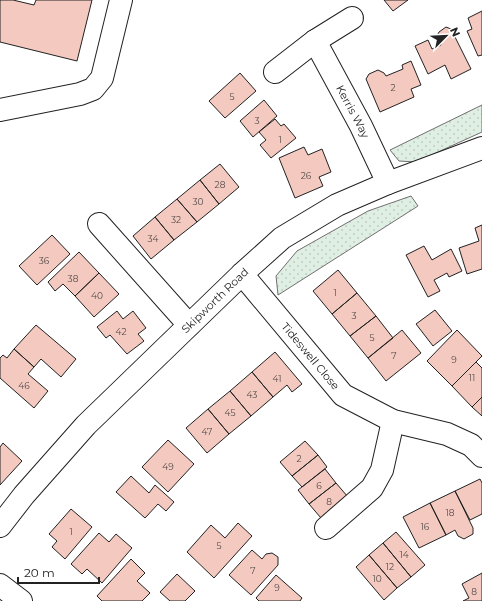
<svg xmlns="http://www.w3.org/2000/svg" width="482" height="601" viewBox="0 0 482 601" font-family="Montserrat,sans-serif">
<defs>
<pattern id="grass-dots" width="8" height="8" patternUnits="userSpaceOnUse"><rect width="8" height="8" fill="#e0efe3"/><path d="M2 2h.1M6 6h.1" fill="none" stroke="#c0cdc2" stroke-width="1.8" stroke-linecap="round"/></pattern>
</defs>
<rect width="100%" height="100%" fill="#fff"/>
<!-- grass -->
<path fill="url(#grass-dots)" stroke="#6f6f6f" d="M482 105V132L416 162 399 161 390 150Z
M411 196 418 206 278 295 276 276 297 251 368 211Z"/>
<!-- building -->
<path fill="#f3c9c0" stroke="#222" d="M0 0H13L34 5 36 0H92L77 61 0 42Z
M384 0H408L393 11Z
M482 11V55L478 56 467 31 472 29 468 18Z
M446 27 451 29 471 69 451 79 445 65 428 74 415 46 428 40 432 49 441 45 437 36 439 32Z
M411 61 421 85 411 89 414 97 380 112 366 79 369 74 378 70 384 73 386 76 403 69 402 65Z
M240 73 256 91 225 118 209 101Z
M264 100 277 116 253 137 240 121Z
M275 119 281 126 284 124 296 138 271 158 260 145 266 140 259 132Z
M304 147 308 155 322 149 331 172 319 177 323 186 295 198 279 158Z
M220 164 239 187 219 204 200 180Z
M200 180 219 204 197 222 177 199Z
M177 199 197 222 174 240 155 217Z
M155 217 174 240 151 259 133 236Z
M482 225V269L467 274 459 248 479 241 475 228Z
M52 235 70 254 37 285 19 266Z
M424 246 432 260 451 249 462 271 449 277 447 273 434 280 440 291 428 297 406 255Z
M79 252 99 273 75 296 63 284 55 291 48 282Z
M338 270 357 293 332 314 313 291Z
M99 273 119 294 94 317 75 296Z
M357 293 376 316 350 336 332 314Z
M435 310 452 331 433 346 416 324Z
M117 311 123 319 133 311 146 328 138 334 144 341 127 354 110 335 106 338 97 327Z
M376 316 393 338 368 358 350 336Z
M36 325 76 359 61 377 41 359 34 367 14 349Z
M402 330 421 353 386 381 368 358Z
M457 330 482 356 452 386 427 361Z
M14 349 34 367 28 374 48 391 34 408 0 378V358L3 355 7 358Z
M275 352 302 384 292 392 287 385 273 397 252 372Z
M476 362 482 368V397L472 407 452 386Z
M252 372 273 397 251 416 230 391Z
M230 391 251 416 229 434 208 409Z
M482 397V416L472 407Z
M208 409 229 434 207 453 186 428Z
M168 440 194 464 168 492 142 467Z
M305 441 318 455 292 476 280 462Z
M3 443 22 461 0 485V447Z
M318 455 327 467 302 487 292 476Z
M325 469 336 483 309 504 298 490Z
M131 476 149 493 155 485 174 502 166 511 158 504 145 518 116 492Z
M480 479 482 483V514L470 520 455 491Z
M336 483 348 497 321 518 309 504Z
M455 491 473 528V534L464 539 458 536 455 530 446 535 430 503Z
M430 503 446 535 419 548 403 517Z
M71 509 92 527 65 559 52 547 57 541 49 534Z
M238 523 252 536 214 578 187 552 211 525 225 538Z
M396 532 425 565 411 577 383 543Z
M99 533 109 542 116 534 132 548 102 583 87 569 82 574 71 564Z
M383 543 411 577 397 588 369 555Z
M252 550 262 559 266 554 272 553 278 557V565L251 595 229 575Z
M369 555 397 588 384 600 356 567Z
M131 559 145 573 137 581 150 593 142 601H102L97 596Z
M482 573V601H463L469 598 462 584Z
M177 574 195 591 185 601H170L160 592Z
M276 575 302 598 300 601H259L256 598Z"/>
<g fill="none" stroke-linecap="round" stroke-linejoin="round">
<defs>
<g id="minor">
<path id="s1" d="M315 41 361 126 388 183"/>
<path d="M275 72 315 41 352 18"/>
<path d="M0 110 80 94 93 89 102 78 121 0"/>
<path d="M99 224 189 325"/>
<path id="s2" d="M242 274 343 395 393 421 447 434 471 445 482 456"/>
<path id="s3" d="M0 526 24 495 86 425 242 274 282 238 337 205 388 183 482 148"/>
<path d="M326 528 372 488 382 470 393 421"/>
<path d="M0 585 21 601"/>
</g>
</defs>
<!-- minor casing -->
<use href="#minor" stroke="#222" stroke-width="24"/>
<!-- minor -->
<use href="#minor" stroke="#fff" stroke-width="22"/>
</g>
<g text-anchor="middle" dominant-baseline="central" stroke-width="3" stroke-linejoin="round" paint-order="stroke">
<!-- number labels -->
<g font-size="9" fill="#564c4a">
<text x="393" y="87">2</text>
<text x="232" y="96">5</text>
<text x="257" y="120">3</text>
<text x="280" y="139">1</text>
<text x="306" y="175">26</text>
<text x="220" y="184">28</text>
<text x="198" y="201">30</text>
<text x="176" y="219">32</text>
<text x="153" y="238">34</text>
<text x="44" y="260">36</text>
<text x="73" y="278">38</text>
<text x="335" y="292">1</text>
<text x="97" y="295">40</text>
<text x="354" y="315">3</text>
<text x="121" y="331">42</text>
<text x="372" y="337">5</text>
<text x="394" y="355">7</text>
<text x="454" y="359">9</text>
<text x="472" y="377">11</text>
<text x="277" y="378">41</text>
<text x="24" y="385">46</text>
<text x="252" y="394">43</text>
<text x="230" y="412">45</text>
<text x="207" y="431">47</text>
<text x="299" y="458">2</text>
<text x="168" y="466">49</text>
<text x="319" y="485">6</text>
<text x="329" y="501">8</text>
<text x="450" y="512">18</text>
<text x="425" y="526">16</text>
<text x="71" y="531">1</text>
<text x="219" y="545">5</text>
<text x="404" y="554">14</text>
<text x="390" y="566">12</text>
<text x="253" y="570">7</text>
<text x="377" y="578">10</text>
<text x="277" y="587">9</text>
<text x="474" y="591">8</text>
</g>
<!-- street labels -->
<g font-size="11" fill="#222" stroke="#fff">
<text stroke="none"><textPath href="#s1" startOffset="80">Kerris Way</textPath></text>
<text stroke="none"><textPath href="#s3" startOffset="312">Skipworth Road</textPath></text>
<text stroke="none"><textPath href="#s2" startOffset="107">Tideswell Close</textPath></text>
</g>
</g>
<!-- north arrow -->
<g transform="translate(446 36) rotate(66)" stroke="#ffffff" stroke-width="3" paint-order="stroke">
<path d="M0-3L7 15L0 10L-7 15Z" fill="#222222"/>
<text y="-6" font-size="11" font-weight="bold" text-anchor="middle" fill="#222222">N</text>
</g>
<!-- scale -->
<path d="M18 577v6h81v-6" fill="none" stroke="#222222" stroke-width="2"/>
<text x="24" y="577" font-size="12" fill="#222222" stroke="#ffffff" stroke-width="3" paint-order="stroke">20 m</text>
</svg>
